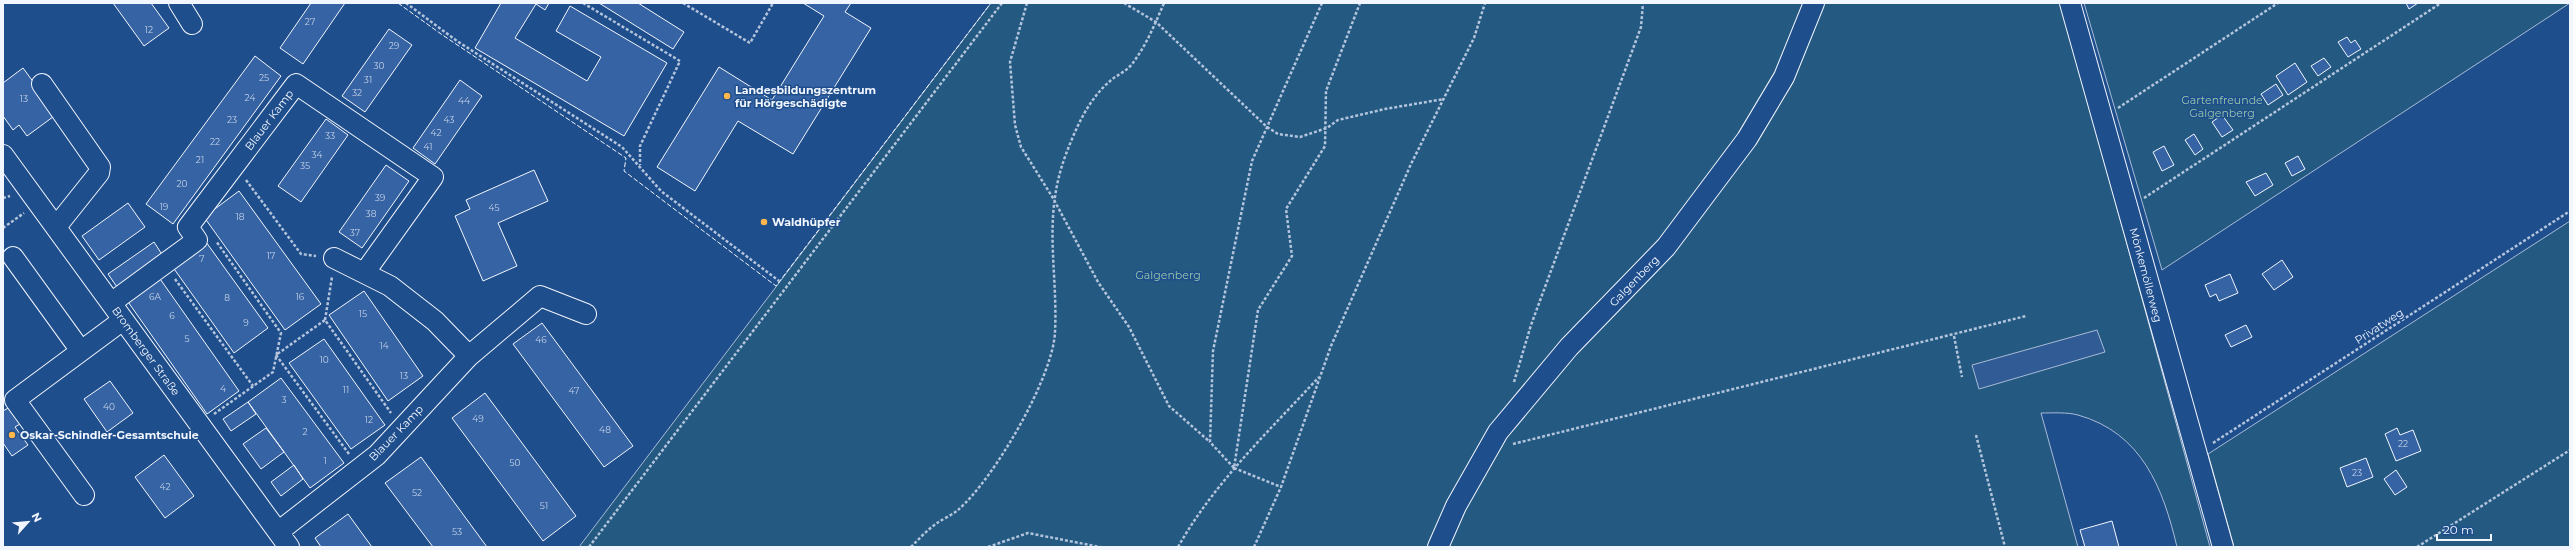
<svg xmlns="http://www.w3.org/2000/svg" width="2573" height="550" viewBox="0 0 2573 550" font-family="Montserrat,sans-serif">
<rect width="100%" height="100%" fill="#1f4e8c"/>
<!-- green -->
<path fill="#245a82" stroke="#a8bbd7" d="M991 3H2061L2210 547H2177C2163 488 2142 433 2078 415 2067 412 2052 413 2041 413L2078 547H579Z
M2084 3H2570L2162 270Z
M2570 221V547H2234L2208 454Z"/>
<!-- parking -->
<path fill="#305b95" stroke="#a8bbd7" d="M2097 330 2105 352 1979 389 1972 365Z"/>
<!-- building -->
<path fill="#3563a3" stroke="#f2f6ff" d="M113 3H151L169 28 144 46Z
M311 3H345L303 64 280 48Z
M501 3H549L545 10 536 4 515 38 587 81 601 57 556 31 570 6 667 63 624 136 475 48Z
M599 3H638L684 32 673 49Z
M803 3H851L845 12 871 28 793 154 738 121 695 191 657 167 719 67 772 100 824 16Z
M2406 3H2418L2409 9Z
M389 29 412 45 365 112 342 96Z
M2347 37 2351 43 2355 40 2361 49 2348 57 2338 42Z
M255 56 281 76 173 224 146 204Z
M2324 58 2331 67 2318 76 2311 66Z
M2295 63 2307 82 2288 95 2276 76Z
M23 68 57 114 27 136 19 125 13 130 3 116V83Z
M460 80 482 96 435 164 413 148Z
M2276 84 2283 95 2268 105 2261 94Z
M2222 115 2233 130 2222 137 2212 122Z
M326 119 348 135 301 202 278 186Z
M2194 134 2203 149 2195 155 2185 140Z
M2164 146 2174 165 2162 171 2153 152Z
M2298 156 2305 169 2292 176 2285 163Z
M386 165 409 181 362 248 339 232Z
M534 170 548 201 498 223 517 266 483 281 455 216 470 209 466 200Z
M2266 173 2273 185 2255 196 2246 182Z
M239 191 321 304 285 330 204 217Z
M128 203 145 227 99 260 82 236Z
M154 242 163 256 117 287 108 274Z
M206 242 268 328 234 353 172 266Z
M2282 260 2293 277 2274 290 2262 274Z
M2230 274 2238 293 2219 301 2216 294 2210 297 2205 285Z
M158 276 239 391 207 414 126 299Z
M364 291 423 376 388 401 329 315Z
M542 323 633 446 604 467 513 344Z
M2246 325 2252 337 2231 347 2225 335Z
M324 339 385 425 351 449 289 363Z
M281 378 344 463 310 488 248 402Z
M110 381 133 413 107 432 84 399Z
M485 393 576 516 543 541 452 418Z
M248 402 256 414 231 431 223 419Z
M8 408 20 424 15 427 28 445 12 456 3 443V411Z
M266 428 284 452 261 469 243 444Z
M2397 428 2400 435 2413 430 2421 451 2396 461 2385 434Z
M164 455 194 496 165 518 135 477Z
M421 457 487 547H433L385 483Z
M2366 458 2373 477 2347 487 2340 468Z
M294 465 303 479 281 496 271 482Z
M2396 470 2407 487 2395 495 2384 479Z
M348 514 372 547H321L315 538Z
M2112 521 2119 547H2085L2080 530Z"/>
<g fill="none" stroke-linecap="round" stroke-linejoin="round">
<defs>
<path id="minor" d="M179 3 192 24
M2070 3 2223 547
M42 84 100 167 99 173 56 227
M3 155 289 547
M13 257 81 351
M334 258 390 286 435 321 469 356
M111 303 197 240 188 227 296 84 433 177 365 272
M84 495 15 400 123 320
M278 532 377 455 469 356 540 296 586 314
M1438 547 1456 506 1498 432 1569 347 1666 247 1747 139 1784 77 1814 3"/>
</defs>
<!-- minor casing -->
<use href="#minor" stroke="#f2f6ff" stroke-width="22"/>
<!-- path -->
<path stroke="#b3c4dc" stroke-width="2.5" stroke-dasharray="3 2" stroke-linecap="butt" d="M406 3 457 41 622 147 661 191 779 281
M583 3 680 61 640 146V165
M683 3 750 43 773 3
M1027 3 1010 62 1015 125 1021 147 1053 198 1098 282 1129 327 1169 406 1210 442
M1124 3 1156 22 1267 127 1278 134 1300 137 1327 128 1338 120 1385 109 1444 99
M1322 3 1252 161 1213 351 1210 442 1234 468 1258 310 1292 256 1286 209 1325 146 1326 91 1360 3
M2118 108 2278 3
M246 180 301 254 316 256
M3 198 10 196
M2144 198 2441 3
M3 228 24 213
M175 279 253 386
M325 320 332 277
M1954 336 1962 377
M1514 382 1531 325 1641 27 1643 3
M214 414 273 372 281 333 216 241
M1976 435 2005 547
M2213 443 2570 211
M1513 444 2026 316
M349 454 276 355 325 320 391 413
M1234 468 1281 487
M589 547 1002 3
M911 547C919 539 927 530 937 523 943 519 952 515 958 510 993 480 1053 378 1055 332 1058 269 1042 218 1066 154 1076 128 1088 100 1109 82 1116 75 1126 72 1132 64 1146 46 1155 24 1164 3
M988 547 1028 533 1100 547
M1178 547C1214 483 1269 431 1319 377
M1254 547 1281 487 1331 346 1411 164 1474 38 1485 3
M2417 547 2570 450"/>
<!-- minor -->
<use href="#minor" stroke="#1f4e8c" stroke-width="20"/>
<!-- fence -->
<path stroke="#f2f6ff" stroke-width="1" stroke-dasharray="5 2" stroke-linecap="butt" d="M398 3 441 34 626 158 624 171 776 286 991 3"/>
</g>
<!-- markers -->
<g fill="#ffb74d" stroke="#1f4e8c" stroke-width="1.5">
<circle cx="727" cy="96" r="4"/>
<circle cx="764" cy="222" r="4"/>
<circle cx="12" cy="435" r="4"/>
</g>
<g text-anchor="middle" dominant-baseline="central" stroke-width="3" stroke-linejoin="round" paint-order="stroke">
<!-- number labels -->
<g font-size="9" fill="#c3d1e8">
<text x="310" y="21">27</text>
<text x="149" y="29">12</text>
<text x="394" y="45">29</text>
<text x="379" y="65">30</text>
<text x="264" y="77">25</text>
<text x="368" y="79">31</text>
<text x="357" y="92">32</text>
<text x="250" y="97">24</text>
<text x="24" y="98">13</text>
<text x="464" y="100">44</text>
<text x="232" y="119">23</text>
<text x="449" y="119">43</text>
<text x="436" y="132">42</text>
<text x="330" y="135">33</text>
<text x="215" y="141">22</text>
<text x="428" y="146">41</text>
<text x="317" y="154">34</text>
<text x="200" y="159">21</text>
<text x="305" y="165">35</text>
<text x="182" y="183">20</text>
<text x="380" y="197">39</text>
<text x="164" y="206">19</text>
<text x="494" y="207">45</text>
<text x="371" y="213">38</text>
<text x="240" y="216">18</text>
<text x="355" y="232">37</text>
<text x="271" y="255">17</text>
<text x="202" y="258">7</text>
<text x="155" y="296">6A</text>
<text x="300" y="296">16</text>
<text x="227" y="297">8</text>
<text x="363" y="313">15</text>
<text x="172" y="315">6</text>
<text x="246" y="322">9</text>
<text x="187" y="338">5</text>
<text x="541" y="339">46</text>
<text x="384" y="345">14</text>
<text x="324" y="359">10</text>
<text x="404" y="375">13</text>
<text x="223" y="388">4</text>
<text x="346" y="389">11</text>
<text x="574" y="390">47</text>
<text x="284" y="399">3</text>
<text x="109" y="406">40</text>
<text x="478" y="418">49</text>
<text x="369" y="419">12</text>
<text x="605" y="429">48</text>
<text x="305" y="431">2</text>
<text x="2403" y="443">22</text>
<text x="325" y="460">1</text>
<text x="515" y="462">50</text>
<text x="2357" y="472">23</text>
<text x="165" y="486">42</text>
<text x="417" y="492">52</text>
<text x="544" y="505">51</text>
<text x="457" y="531">53</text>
</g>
<!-- poi labels -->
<g font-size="11" font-weight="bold" fill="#f2f6ff" stroke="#1f4e8c" text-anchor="start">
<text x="735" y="90">Landesbildungszentrum<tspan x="735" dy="13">für Hörgeschädigte</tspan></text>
<text x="772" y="222">Waldhüpfer</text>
<text x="20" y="435">Oskar-Schindler-Gesamtschule</text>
</g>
<!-- park labels -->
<g font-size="11" fill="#97c8a6" stroke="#1f4e8c">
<text x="2222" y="100">Gartenfreunde<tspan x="2222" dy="13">Galgenberg</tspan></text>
<text x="1168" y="275">Galgenberg</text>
</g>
<!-- street labels -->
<g font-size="11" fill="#f2f6ff" stroke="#1f4e8c">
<text transform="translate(269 120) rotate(-53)">Blauer Kamp</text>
<text transform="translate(2146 275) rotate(75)">Mönkemöllerweg</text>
<text transform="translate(1634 281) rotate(-46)">Galgenberg</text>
<text transform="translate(2379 326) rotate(-33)">Privatweg</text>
<text transform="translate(146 351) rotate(54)">Bromberger Straße</text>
<text transform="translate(396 433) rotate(-46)">Blauer Kamp</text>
</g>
</g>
<!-- border -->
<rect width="2573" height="550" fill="none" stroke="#f2f6ff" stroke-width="8"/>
<!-- north arrow -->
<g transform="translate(28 522) rotate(63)" stroke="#1f4e8c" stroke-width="3" paint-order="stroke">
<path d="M0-3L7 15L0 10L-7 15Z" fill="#f2f6ff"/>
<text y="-6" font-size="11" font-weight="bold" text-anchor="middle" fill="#f2f6ff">N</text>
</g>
<!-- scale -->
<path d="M2437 534v6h54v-6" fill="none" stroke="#f2f6ff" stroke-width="2"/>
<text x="2443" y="534" font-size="12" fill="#f2f6ff" stroke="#1f4e8c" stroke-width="3" paint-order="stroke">20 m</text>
</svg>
